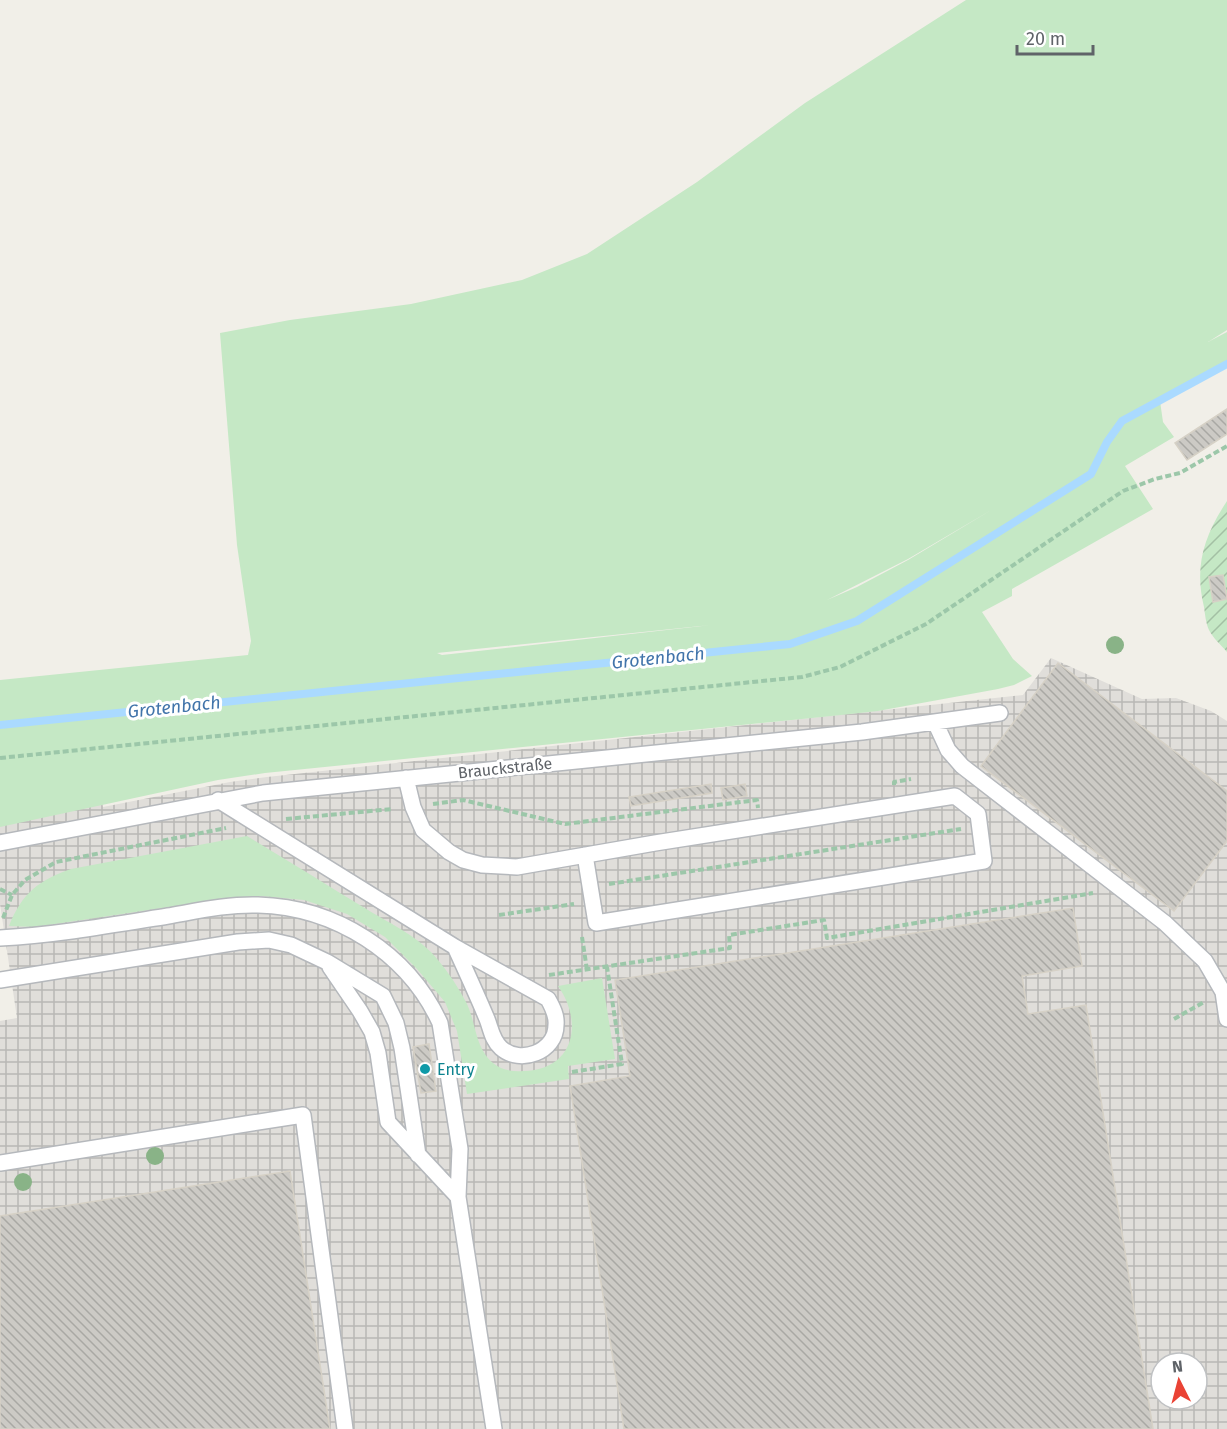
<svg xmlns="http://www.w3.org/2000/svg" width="1227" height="1429" viewBox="0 0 1227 1429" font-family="'Fira Sans',sans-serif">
<defs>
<pattern id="industrial-grid" width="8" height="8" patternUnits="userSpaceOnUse" patternTransform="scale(1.5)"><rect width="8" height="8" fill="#e0deda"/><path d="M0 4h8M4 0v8" fill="none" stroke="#b9b8b5"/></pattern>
<pattern id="garden-furrows" width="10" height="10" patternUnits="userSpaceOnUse" patternTransform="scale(1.5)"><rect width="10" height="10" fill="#c5e8c5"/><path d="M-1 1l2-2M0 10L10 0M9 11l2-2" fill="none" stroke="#a3c0a4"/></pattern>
<pattern id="building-back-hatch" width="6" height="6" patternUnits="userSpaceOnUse" patternTransform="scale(1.5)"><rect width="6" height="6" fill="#cccac5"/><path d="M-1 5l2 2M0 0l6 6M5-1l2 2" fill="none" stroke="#a9a8a4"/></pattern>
</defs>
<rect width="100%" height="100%" fill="#f1efe8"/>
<!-- industrial -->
<path fill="url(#industrial-grid)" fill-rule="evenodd" d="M1051 658 1142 699 1176 698 1211 711 1227 721V1429H0V1021L17 1018 0 904V785L98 775 103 807 230 782 267 777 1023 695ZM1161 1363H1197V1399H1161Z"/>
<!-- grass -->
<path fill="#c5e8c5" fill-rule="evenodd" d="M966 0H1227V330L1208 342 1227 332V364L1160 401 1163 422 1174 437 1125 466 1153 509 1012 589V596L982 612 1013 659 1032 676 1014 685 998 689 878 711 822 717 265 773 218 780 0 827V680L248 655 251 641 237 545 220 333 290 320 411 304 522 280 587 254 697 182 805 103ZM993 509 908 560 857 587 827 600 908 559ZM711 625 442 655 437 653Z
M247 836C287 860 327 885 368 910 391 924 421 938 438 960 449 973 458 987 466 1002 476 1022 475 1048 493 1063 501 1070 513 1072 523 1071 574 1070 584 1023 558 986L602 978 615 1059 568 1066 569 1079 467 1094 457 1031 445 1002 417 969 385 937 347 914 304 900 261 896 216 900 35 927 9 926C22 893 39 880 71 869Z"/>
<!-- garden -->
<path fill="url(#garden-furrows)" d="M1227 501V652C1221 645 1213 638 1209 630 1206 624 1205 614 1204 607 1194 566 1204 536 1227 501Z"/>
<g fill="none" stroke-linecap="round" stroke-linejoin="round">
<!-- stream -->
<path stroke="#aadaff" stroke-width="8" d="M0 725 790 644 857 621 1091 474 1107 442 1122 421 1227 364"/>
</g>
<!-- building -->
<path fill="url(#building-back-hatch)" stroke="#d6d1c6" stroke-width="1.5" d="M1227 409V434L1187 460 1175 443Z
M1223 575 1227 599 1213 602 1209 577Z
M1058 663 1227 791V841L1174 911 981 766Z
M711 784 712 793 631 806 629 797Z
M745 784 747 796 723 800 721 788Z
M1073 908 1082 966 1022 976 1028 1014 1086 1005 1153 1429H624L570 1086 630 1076 615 980Z
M429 1044 436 1091 421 1093 413 1047Z
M290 1171 330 1429H0V1216Z"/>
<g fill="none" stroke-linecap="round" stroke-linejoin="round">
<defs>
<path id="service" d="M935 722 948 750 962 766 1165 923 1205 961 1223 992 1227 1019
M406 778 413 807 423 830 449 852 463 860 482 865 517 867 655 843 955 796 978 814 984 861 596 923 585 855
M218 800 455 947 548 999C553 1008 557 1016 556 1025 556 1052 520 1065 501 1048 492 1040 491 1029 487 1019 477 995 466 971 455 947
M0 843 263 793 862 732 1000 713
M0 938C56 935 112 925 168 916 197 911 228 904 258 905 335 907 408 953 440 1023L460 1149 458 1197 494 1429
M330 967 360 1011 372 1032 378 1053 388 1122 458 1197
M0 980 238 942 269 940 291 945 327 962 383 996 396 1023 402 1048 418 1155
M0 1163 303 1115 345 1429"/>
</defs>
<!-- service casing -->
<use href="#service" stroke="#b5b8bc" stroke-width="18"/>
<!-- path -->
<path stroke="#9cc7a9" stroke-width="4" stroke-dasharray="6 3" stroke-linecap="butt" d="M0 758 802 677 840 667 926 624 1123 491 1155 479 1180 473 1227 446
M894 785V782L911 779
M433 804 463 800 565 824 757 800 758 808
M286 819 392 809
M609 884 961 829
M0 889 12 895
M499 915 574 904
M3 918 12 895 25 880 56 862 226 828
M582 937 587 970
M549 975 730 948 729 935 824 920 827 938 1093 893
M1174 1019 1204 1002
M572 1072 622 1064 607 967"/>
<!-- service -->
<use href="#service" stroke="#fff" stroke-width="15"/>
</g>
<!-- trees -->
<g fill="#89b387">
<circle cx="1115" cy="645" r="9"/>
<circle cx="155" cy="1156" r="9"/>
<circle cx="23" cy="1182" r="9"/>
</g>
<!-- markers -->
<circle fill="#0f9aa8" stroke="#fff" stroke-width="2" cx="425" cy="1069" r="6"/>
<g text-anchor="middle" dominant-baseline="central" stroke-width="6" stroke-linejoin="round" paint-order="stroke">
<!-- street labels -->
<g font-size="16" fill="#5f6368" stroke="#fff">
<text transform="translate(505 768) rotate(-6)">Brauckstraße</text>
</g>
<!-- culture labels -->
<g font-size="16" fill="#0d838f" stroke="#fff" text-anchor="start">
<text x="437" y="1069">Entry</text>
</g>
<!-- water labels -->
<g font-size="18" font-style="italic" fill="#4174aa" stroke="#fff">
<text transform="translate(658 658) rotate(-6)">Grotenbach</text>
<text transform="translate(174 707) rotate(-6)">Grotenbach</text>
</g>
</g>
<!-- north arrow -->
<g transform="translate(1179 1381) rotate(354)"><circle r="28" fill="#ffffff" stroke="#bfc1c3" stroke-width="1.5"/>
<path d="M0-4.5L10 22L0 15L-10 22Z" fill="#ea4335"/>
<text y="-9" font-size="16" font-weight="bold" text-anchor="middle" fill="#5f6368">N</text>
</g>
<!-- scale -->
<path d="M1017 45v9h76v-9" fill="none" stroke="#5f6368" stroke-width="3"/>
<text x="1026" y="45" font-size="18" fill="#5f6368" stroke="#ffffff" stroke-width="4.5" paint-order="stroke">20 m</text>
</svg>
